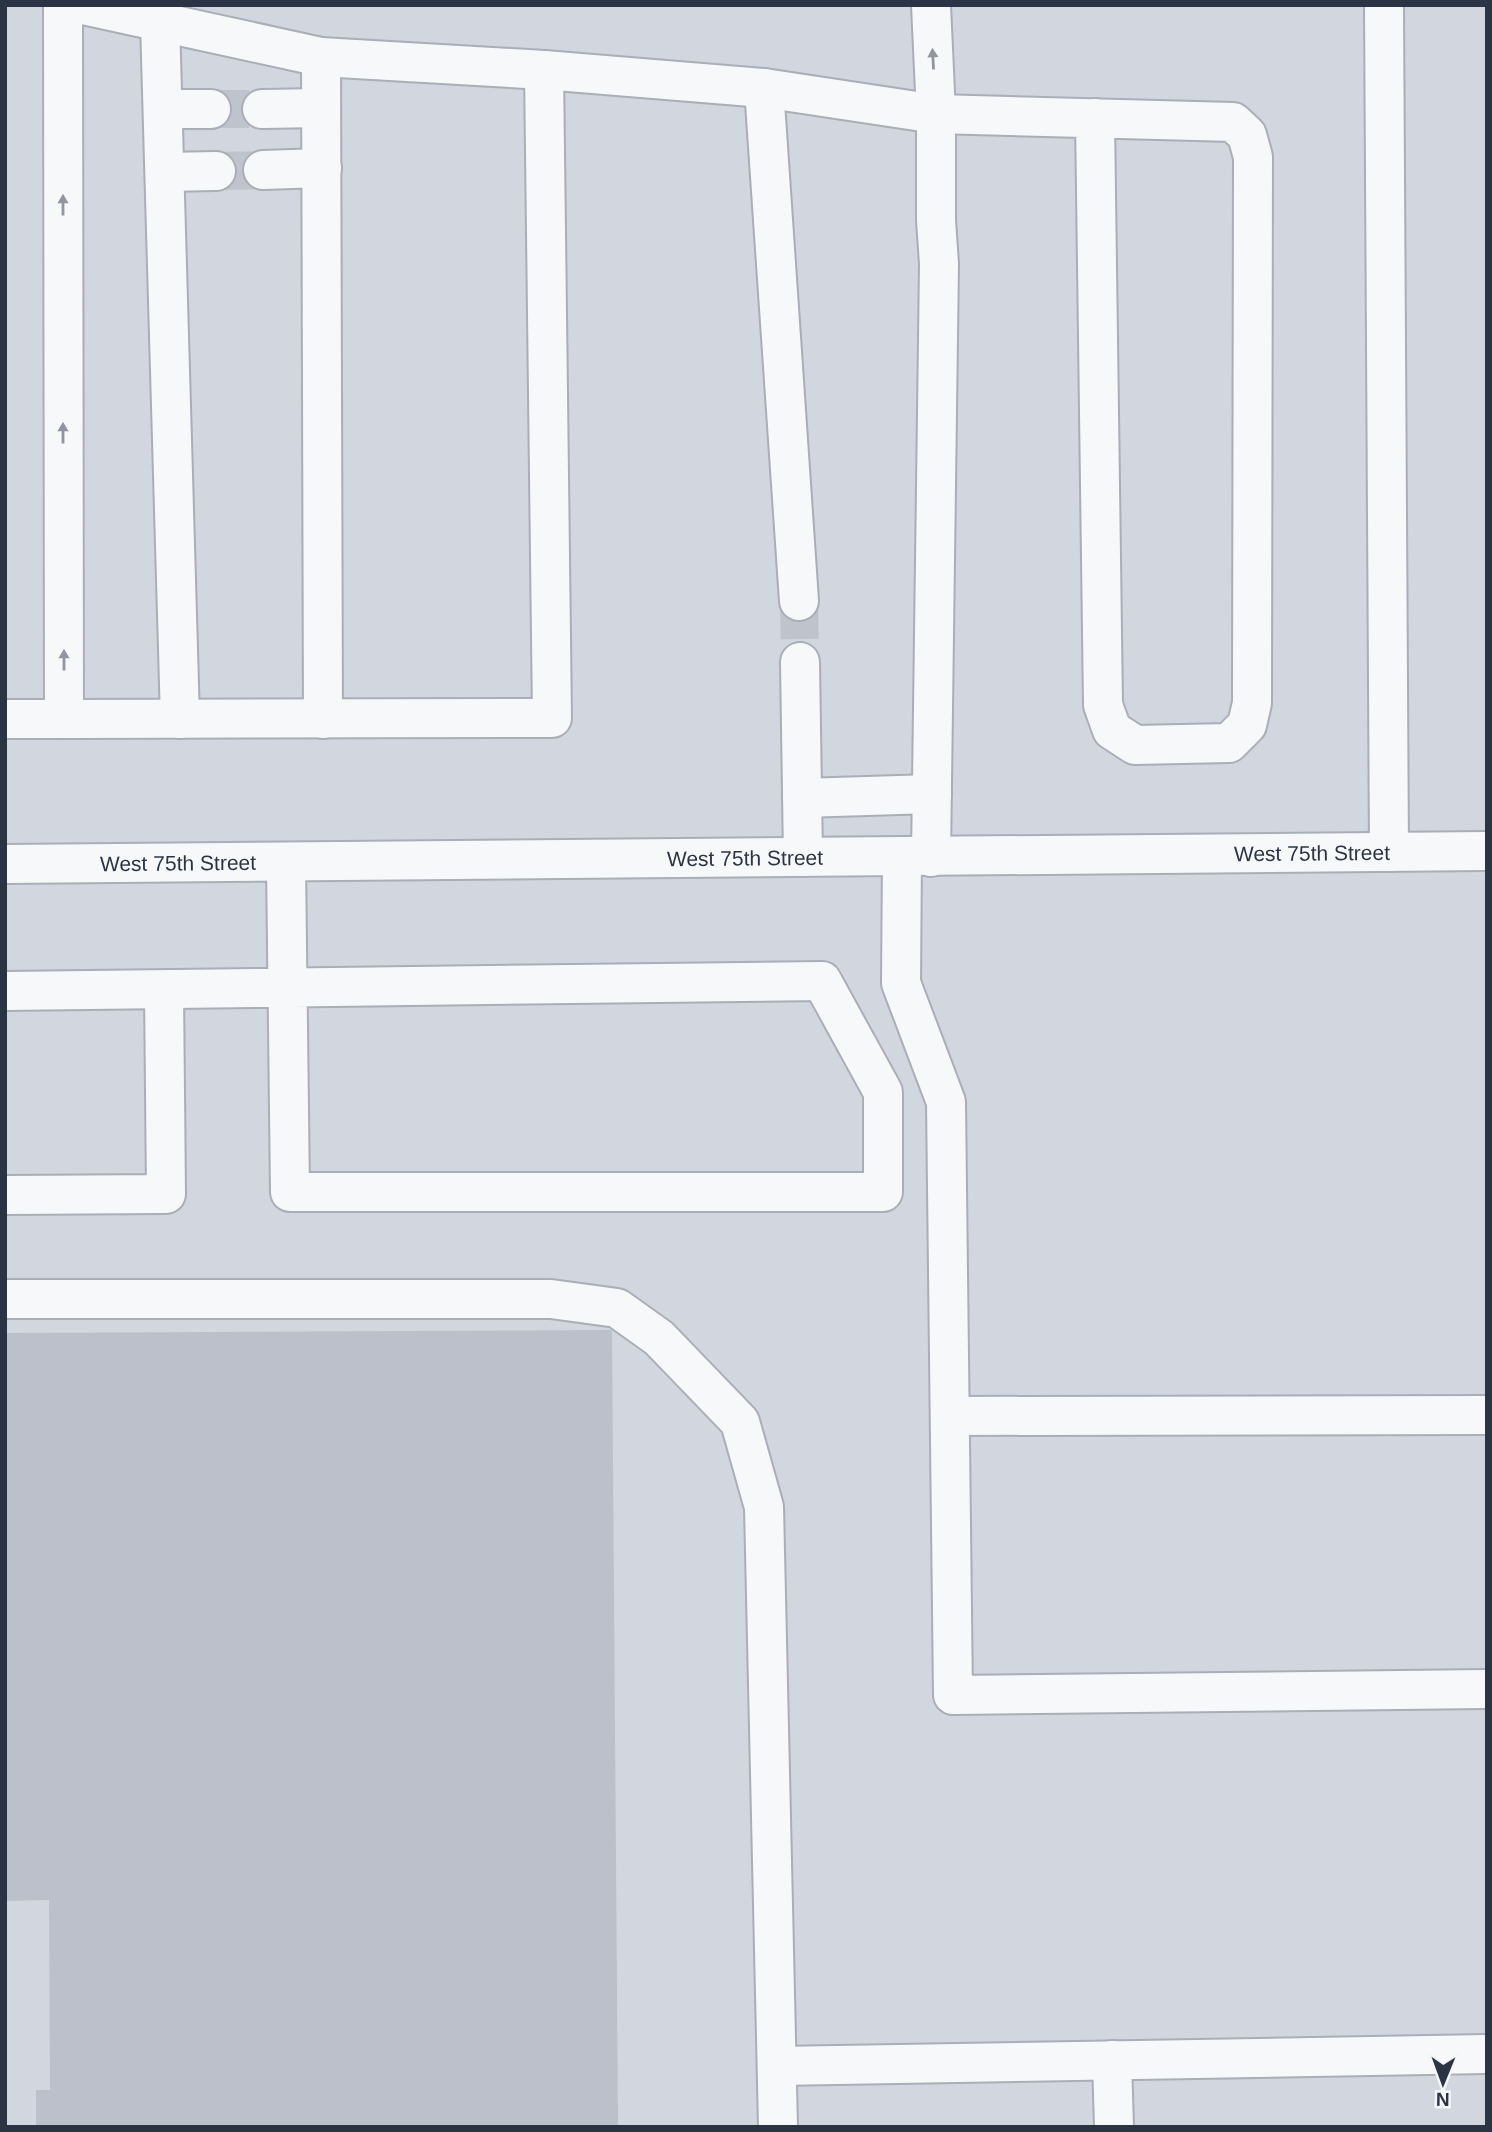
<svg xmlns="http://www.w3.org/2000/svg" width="1492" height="2132" viewBox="0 0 1492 2132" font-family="Arial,sans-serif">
<rect width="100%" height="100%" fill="#e4e7ec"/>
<!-- built -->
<path fill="#d2d6de" d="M5 5H1487V2127H5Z"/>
<!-- building -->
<path fill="#bbc0ca" d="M612 1330 618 2127H36V2090H50L49 1900 5 1901V1333Z"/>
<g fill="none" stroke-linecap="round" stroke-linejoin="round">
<!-- minor-tunnel -->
<path stroke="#bfc3cb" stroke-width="38" stroke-dasharray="38 19" stroke-linecap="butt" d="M211 109H262
M216 171 263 170
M799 601 800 662"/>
<defs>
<g id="minor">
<path d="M83 5 321 57 544 70 764 88 936 114 1233 122 1247 135 1253 157 1252 703 1247 725 1229 743 1135 745 1112 730 1103 705 1095 118"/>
<path d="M931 5 936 114V220L939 264 931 857"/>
<path d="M1384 5 1389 852"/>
<path d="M160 22 180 719"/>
<path d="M321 57 323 719"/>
<path d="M764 88 799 601"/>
<path d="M163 109H211"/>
<path d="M262 109 321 108"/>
<path d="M263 170 322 168"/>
<path d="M165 172 216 171"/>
<path d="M800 662 803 857"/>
<path d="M5 719H64L63 5"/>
<path d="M64 719 552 718 544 70"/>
<path d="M802 798 932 794"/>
<path d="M902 857 901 983 946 1102 953 1695 1487 1689"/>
<path id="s1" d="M5 864 1487 851"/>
<path d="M5 991 822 981 883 1092V1192H290L286 862"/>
<path d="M5 1195 166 1194 164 990"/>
<path d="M5 1299H551L617 1308 659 1338 740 1422 764 1507 778 2127"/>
<path d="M950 1416 1487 1415"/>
<path d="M1112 2060 1114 2127"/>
<path d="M777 2066 1487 2054"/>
</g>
</defs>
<!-- minor casing -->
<use href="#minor" stroke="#a9aeb7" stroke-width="42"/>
<!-- minor -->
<use href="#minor" stroke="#f7f8fa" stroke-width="38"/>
</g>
<!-- one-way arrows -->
<defs><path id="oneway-solid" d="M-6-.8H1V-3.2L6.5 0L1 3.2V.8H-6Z" transform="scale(1.75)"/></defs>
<g fill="#9196a0">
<use href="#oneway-solid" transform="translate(933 59) rotate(-93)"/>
<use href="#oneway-solid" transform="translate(63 205) rotate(-90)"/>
<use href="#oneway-solid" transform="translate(63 433) rotate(-90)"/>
<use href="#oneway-solid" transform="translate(64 660) rotate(-90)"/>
</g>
<g text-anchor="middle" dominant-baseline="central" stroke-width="6" stroke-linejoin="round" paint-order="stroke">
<!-- street labels -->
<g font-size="21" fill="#2b3445" stroke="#f4f6f9">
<text stroke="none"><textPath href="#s1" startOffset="1307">West 75th Street</textPath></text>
<text stroke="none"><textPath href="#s1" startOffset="740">West 75th Street</textPath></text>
<text stroke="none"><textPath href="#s1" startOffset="173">West 75th Street</textPath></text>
</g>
</g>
<!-- border -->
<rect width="1492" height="2132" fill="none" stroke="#2b3445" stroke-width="14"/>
<!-- north arrow -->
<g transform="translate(1443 2083) rotate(181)" stroke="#f4f6f9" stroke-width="5" paint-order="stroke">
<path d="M0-5L12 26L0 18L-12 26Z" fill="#2b3445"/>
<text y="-10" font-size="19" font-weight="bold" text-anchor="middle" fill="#2b3445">N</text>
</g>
</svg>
